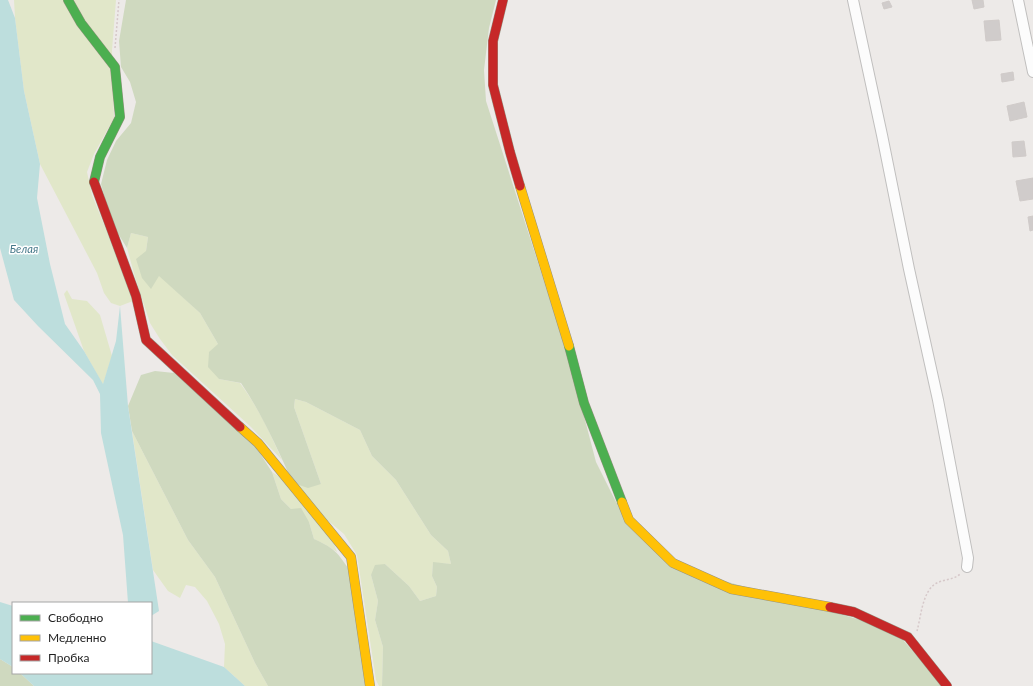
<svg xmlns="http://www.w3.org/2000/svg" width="1033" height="686" viewBox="0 0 1033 686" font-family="Lato,sans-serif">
<rect width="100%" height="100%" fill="#edeae8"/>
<!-- grass -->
<path fill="#e1e7c9" d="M14 0H116L112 50 114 118 94 154 87 172 92 195 107 232 133 301 120 306 111 303 104 293 97 273 40 164 24 91 15 18Z
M131 233 148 237 146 251 159 275 200 313 218 344 219 379 240 383C258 407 270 433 282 460L251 427 172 355 160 339 150 323 135 277 127 248Z
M67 290 72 299 87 301 100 315 112 356 103 385 84 351 64 294Z
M295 399 306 402 360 430 372 456 396 480 431 535 448 551 451 564 433 563 432 576 437 587 436 596 420 601 409 586 385 564 371 575 378 601 375 620 383 647 382 686H379L376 680 357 555 344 534 326 519 330 533 337 552 326 545 314 539 309 522 291 509 281 499 272 472 286 481 321 484 294 407Z
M132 431 188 540 215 577 255 663 268 686H245L224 667 225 644 219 624 207 601 195 587 186 585 180 598 168 591 153 570Z"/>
<!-- forest -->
<path fill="#cfd9bf" d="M126 0H496L489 28 484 70 486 101 569 359 596 462 616 502 672 566 864 621 897 633 943 686H382L383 647 375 620 378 601 371 575 375 565 385 564 409 586 420 601 436 596 437 587 432 576 433 562 451 564 448 551 431 535 396 480 372 456 360 430 306 402 295 399 294 407 321 484 308 488 293 483C277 448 262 414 241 383L219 379 208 367 209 352 218 344 200 313 159 276 151 289 142 278 136 259 146 251 148 237 131 233 127 248 112 224 101 184 107 160 116 141 131 123 136 102 130 82 121 67 119 41Z
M155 371 174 373 254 444 272 472 281 499 291 509 301 508 309 522 314 539C333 548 336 550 348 568L366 686H268L255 663 215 577 188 540 132 431 128 406 141 375Z
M0 659 13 667V673H20L34 686H0Z"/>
<!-- water -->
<path fill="#bddedd" d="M0 0H8L15 18 24 91 40 164 37 198 50 264 65 324 84 351 103 384 116 341 120 306 128 406 159 611 151 616V603H128L123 535 101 433 100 394 93 380 38 326 14 300 0 248Z
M0 602 13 606V667L0 659Z
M151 641 224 667 245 686H34L20 673H151Z"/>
<!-- building -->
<path fill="#d0cccb" stroke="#d0cbc9" d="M972 0H983L984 7 974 9Z
M889 1 892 7 884 9 882 3Z
M999 20 1001 40 986 41 984 21Z
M1013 72 1014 80 1002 82 1001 74Z
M1024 102 1027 117 1010 121 1007 106Z
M1024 141 1026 156 1013 157 1012 142Z
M1033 178V199L1020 201 1016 181Z
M1033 216V230L1030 231 1028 217Z"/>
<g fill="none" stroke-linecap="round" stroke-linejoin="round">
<defs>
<path id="street" d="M853 0 882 135 909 269 938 400 968 558 967 567
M1018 0 1033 72"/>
<path id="fast" d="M68 0 81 23 115 67 120 117 100 157 94 182
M569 346 584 403 622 502"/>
<path id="slow" d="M520 186 569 346
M240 427 258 443 351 557 370 686
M622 502 629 520 673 563 731 589 830 607"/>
<path id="jam" d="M503 0 493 41V85L510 152 520 186
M94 182 136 296 146 340 240 427
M830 607 854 612 908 637 947 686"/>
</defs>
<!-- street casing -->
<use href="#street" stroke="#c0bfbe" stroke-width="12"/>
<!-- fast casing -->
<use href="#fast" stroke="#969281" stroke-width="10"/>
<!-- slow casing -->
<use href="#slow" stroke="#969281" stroke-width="10"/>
<!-- jam casing -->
<use href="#jam" stroke="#969281" stroke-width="10"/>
<!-- path -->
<path stroke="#d6c8c9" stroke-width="1.5" stroke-dasharray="2 2" stroke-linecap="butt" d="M115 48 119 0
M917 631C921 617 922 593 935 584 943 579 955 580 961 573"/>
<!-- street -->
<use href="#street" stroke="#fcfcfc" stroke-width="10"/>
<!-- fast -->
<use href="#fast" stroke="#4caf50" stroke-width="9"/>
<!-- slow -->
<use href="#slow" stroke="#ffc107" stroke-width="9"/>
<!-- jam -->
<use href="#jam" stroke="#c62828" stroke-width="9"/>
</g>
<g text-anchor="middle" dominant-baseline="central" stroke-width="3" stroke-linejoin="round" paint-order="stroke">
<!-- water labels -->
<g font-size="11" font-style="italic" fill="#457889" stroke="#fff">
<text x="24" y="248">Белая</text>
</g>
</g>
<!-- legend -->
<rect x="12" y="602" width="140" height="72" fill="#ffffff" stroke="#a5a5a5"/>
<rect x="20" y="615" width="20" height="6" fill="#4caf50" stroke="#a5a5a5"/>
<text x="48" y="622" font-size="12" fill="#1f1f1f">Свободно</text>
<rect x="20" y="635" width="20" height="6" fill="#ffc107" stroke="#a5a5a5"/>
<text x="48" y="642" font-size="12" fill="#1f1f1f">Медленно</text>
<rect x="20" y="655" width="20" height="6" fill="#c62828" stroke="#a5a5a5"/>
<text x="48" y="662" font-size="12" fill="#1f1f1f">Пробка</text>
</svg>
